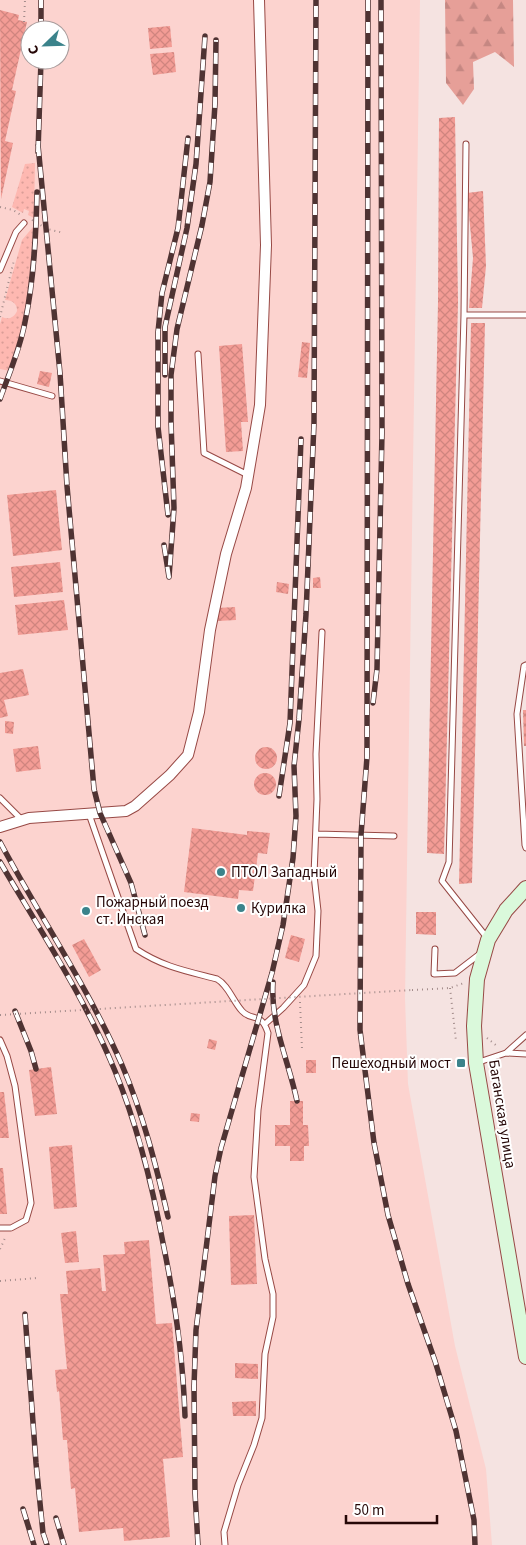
<svg xmlns="http://www.w3.org/2000/svg" width="526" height="1545" viewBox="0 0 526 1545" font-family="'Source Sans 3',sans-serif">
<defs>
<pattern id="green-dots" width="8" height="8" patternUnits="userSpaceOnUse" patternTransform="scale(1.25)"><rect width="8" height="8" fill="#feb8b1"/><path d="M2 2h.1M6 6h.1" fill="none" stroke="#da9d97" stroke-width="1.8" stroke-linecap="round"/></pattern>
<pattern id="forest-firs" width="22" height="20" patternUnits="userSpaceOnUse" patternTransform="scale(1.25)"><rect width="22" height="20" fill="#e69f98"/><path d="M5 1l3.5 6h-7zM16 11l3.5 6h-7z" fill="#c58782"/></pattern>
<pattern id="building-cross-hatch" width="8" height="8" patternUnits="userSpaceOnUse" patternTransform="scale(1.25)"><rect width="8" height="8" fill="#f39c95"/><path d="M0 0l8 8M0 8l8-8" fill="none" stroke="#d0857f"/></pattern>
</defs>
<rect width="100%" height="100%" fill="#f5e3e1"/>
<!-- built -->
<path fill="#fcd3cf" fill-rule="evenodd" d="M0 0H420L405 998 408 1084 455 1346 486 1469 492 1545H0ZM30 30H60V60H30Z"/>
<!-- green -->
<path fill="url(#green-dots)" d="M35 163 34 218 28 215 29 211 24 209 23 213 12 207 25 164Z
M33 227C32 262 30 296 23 331 20 344 17 359 10 371L0 369V324L2 317C8 320 14 318 17 311 17 304 13 300 5 300L22 240Z"/>
<!-- forest -->
<path fill="url(#forest-firs)" d="M445 0H513L514 67 495 52 473 62 474 89 463 105 446 83Z"/>
<!-- building -->
<path fill="url(#building-cross-hatch)" d="M0 10 19 15 18 20 27 22 12 90 16 91 5 141 13 143 1 199Z
M170 26 172 47 150 49 148 28Z
M174 52 176 72 153 75 150 54Z
M455 117 458 302 444 854 427 853 438 302 439 118Z
M483 191 486 266 482 308H469L473 258 467 193Z
M471 323H485L472 883 459 884Z
M302 342 310 343 307 378 298 377Z
M242 344 248 422H241L243 451 226 452 219 346Z
M40 371 52 373 49 387 37 384Z
M56 490 62 550 13 556 7 495Z
M60 562 63 592 14 597 11 567Z
M320 577 321 588H313V578Z
M277 582 289 584 288 594 276 592Z
M64 600 68 630 18 635 15 605Z
M235 607 236 620 218 621 217 608Z
M23 669 29 695 4 700 8 716 0 718V673Z
M523 710H526V746H524Z
M5 721 14 722 13 734 5 733Z
M38 746 41 769 16 772 13 749Z
M255 758a11 11 0 1 1 22 0a11 11 0 1 1-22 0Z
M254 784a11 11 0 1 1 22 0a11 11 0 1 1-22 0Z
M192 828 247 835V831L270 833 267 854 258 853 253 891 239 890 238 899 184 892Z
M416 912H436V935L416 934Z
M291 935 305 939 299 962 285 958Z
M84 939 101 970 89 977 72 945Z
M209 1039 217 1041 215 1050 207 1048Z
M306 1060H316V1073H306Z
M51 1067 57 1114 35 1116 29 1070Z
M0 1092H4L9 1138H0Z
M290 1101H303V1125H308L309 1146H304V1161H290V1146H275V1125H290Z
M191 1113 200 1114 199 1122 190 1121Z
M72 1145 77 1207 54 1209 49 1147Z
M0 1168H3L7 1214H0Z
M254 1215 257 1284 231 1285 229 1216Z
M76 1231 79 1262 65 1263 61 1233Z
M149 1240 156 1324 172 1323 183 1457 163 1459 170 1537 124 1541 123 1528 79 1532 75 1488 71 1489 67 1440H63L59 1391 57 1392 55 1370 67 1369 60 1294H68L66 1271 100 1268 102 1291H106L103 1255 125 1254 124 1242Z
M235 1363 258 1364V1379L235 1378Z
M256 1401V1416H233L232 1402Z"/>
<g fill="none" stroke-linecap="round" stroke-linejoin="round">
<defs>
<path id="lane" d="M466 144 464 315 449 862 442 881 488 939
M0 270 16 232 24 223
M464 315H526
M198 354 204 453 248 475
M0 381 52 396
M526 665 524 666 517 714 525 845 526 848
M0 798 22 820
M89 814 136 949C163 967 186 971 217 979 228 985 233 1001 242 1011 252 1022 261 1011 268 1033L258 1110 254 1177 265 1259 273 1294V1317L265 1354 262 1418 254 1445 238 1485 224 1532 225 1545
M316 834 394 836
M435 949 434 974 455 973 481 953
M265 1024 283 1008 304 985 316 956 318 911 314 875 317 799 316 754 322 632
M0 1040 7 1056 15 1086 31 1203 26 1220 11 1228H0
M506 1053 526 1035
M476 1063 506 1053 526 1054"/>
<path id="street" d="M0 827 29 818 126 811 135 806 170 775 188 755 199 712 210 630 226 554 246 488 260 405 266 245 259 0"/>
<path id="secondary" d="M526 888 506 910 488 940 477 979 474 1026 476 1063 526 1357"/>
</defs>
<!-- lane casing -->
<use href="#lane" stroke="#974945" stroke-width="7"/>
<!-- street casing -->
<use href="#street" stroke="#974945" stroke-width="12"/>
<!-- secondary casing -->
<use href="#secondary" stroke="#974945" stroke-width="16"/>
<!-- path -->
<path stroke="#a38c8b" stroke-width="2" stroke-dasharray="1 4" stroke-linecap="butt" d="M24 22 25 0
M0 207 13 210 21 215
M32 220 47 229 64 233
M0 317 14 260
M450 988 456 1041
M412 990 450 988 464 983
M300 1002 302 1049
M487 1038 497 1046
M0 1249 6 1236
M0 1281 37 1278"/>
<!-- lane -->
<use href="#lane" stroke="#fff" stroke-width="5"/>
<!-- street -->
<use href="#street" stroke="#fff" stroke-width="10"/>
<!-- secondary -->
<use href="#secondary" stroke="#daf9db" stroke-width="14"/>
<defs>
<path id="rail" d="M368 0 367 757 361 835 360 1030 374 1143 388 1215 408 1284 435 1361 456 1431 474 1520 475 1545
M41 30V0
M38 145 60 373 67 486 94 789 100 813 131 883 145 935
M38 152 41 60
M165 375V327L187 228 196 164 205 36
M0 399C9 374 20 349 25 322 34 280 36 235 37 192
M168 515 158 427V332L162 293 178 228 188 138
M164 545 169 577 174 508 171 422V375L177 329 202 225 210 182 215 104 216 40
M373 703 377 669 382 433 381 0
M279 796 290 723 301 439
M0 842C40 917 88 987 122 1065 143 1114 156 1165 168 1217
M0 862C40 930 85 998 115 1071 138 1127 152 1184 163 1243 175 1301 183 1356 185 1416
M273 982C270 1023 289 1062 297 1101
M15 1011 31 1051 36 1069
M25 1314 36 1463 43 1533 47 1545
M23 1509 34 1545
M56 1518 64 1545
M198 1545 195 1493 194 1386 196 1330 215 1176 221 1148 272 973 283 925 293 858 296 816 294 766 299 719 306 614 314 423 316 0"/>
</defs>
<!-- rail casing -->
<use href="#rail" stroke="#4f3333" stroke-width="5.5"/>
<!-- rail -->
<use href="#rail" stroke="#fff" stroke-width="4" stroke-dasharray="11" stroke-linecap="butt"/>
<!-- path-bridge -->
<path stroke="#a38c8b" stroke-width="2" stroke-dasharray="1 4" stroke-linecap="butt" d="M0 1015 412 990"/>
</g>
<!-- markers -->
<g fill="#3b838b" stroke="#fff" stroke-width="2">
<circle cx="221" cy="872" r="5"/>
<circle cx="241" cy="908" r="5"/>
<circle cx="86" cy="911" r="5"/>
<rect x="456" y="1058" width="10" height="10" rx="2.5"/>
</g>
<g text-anchor="middle" dominant-baseline="central" stroke-width="4" stroke-linejoin="round" paint-order="stroke">
<!-- poi labels -->
<g font-size="15" fill="#260707" stroke="#fff" text-anchor="start">
<text x="231" y="872">ПТОЛ Западный</text>
<text x="96" y="902">Пожарный поезд<tspan x="96" dy="17">ст. Инская</tspan></text>
<text x="251" y="908">Курилка</text>
<text x="451" y="1063" text-anchor="end">Пешеходный мост</text>
</g>
<!-- street labels -->
<g font-size="15" fill="#260707" stroke="#fff">
<text transform="translate(502 1114) rotate(81)">Баганская улица</text>
</g>
</g>
<!-- north arrow -->
<g transform="translate(45 45) rotate(247)"><circle r="24" fill="#ffffff" stroke="#a89c9c"/>
<path d="M0-4L9 19L0 12L-9 19Z" fill="#3b838b"/>
<text y="-8" font-size="14" font-weight="bold" text-anchor="middle" fill="#260707">С</text>
</g>
<!-- scale -->
<path d="M346 1515v8h91v-8" fill="none" stroke="#260707" stroke-width="2.5"/>
<text x="354" y="1515" font-size="15" fill="#260707" stroke="#ffffff" stroke-width="4" paint-order="stroke">50 m</text>
</svg>
